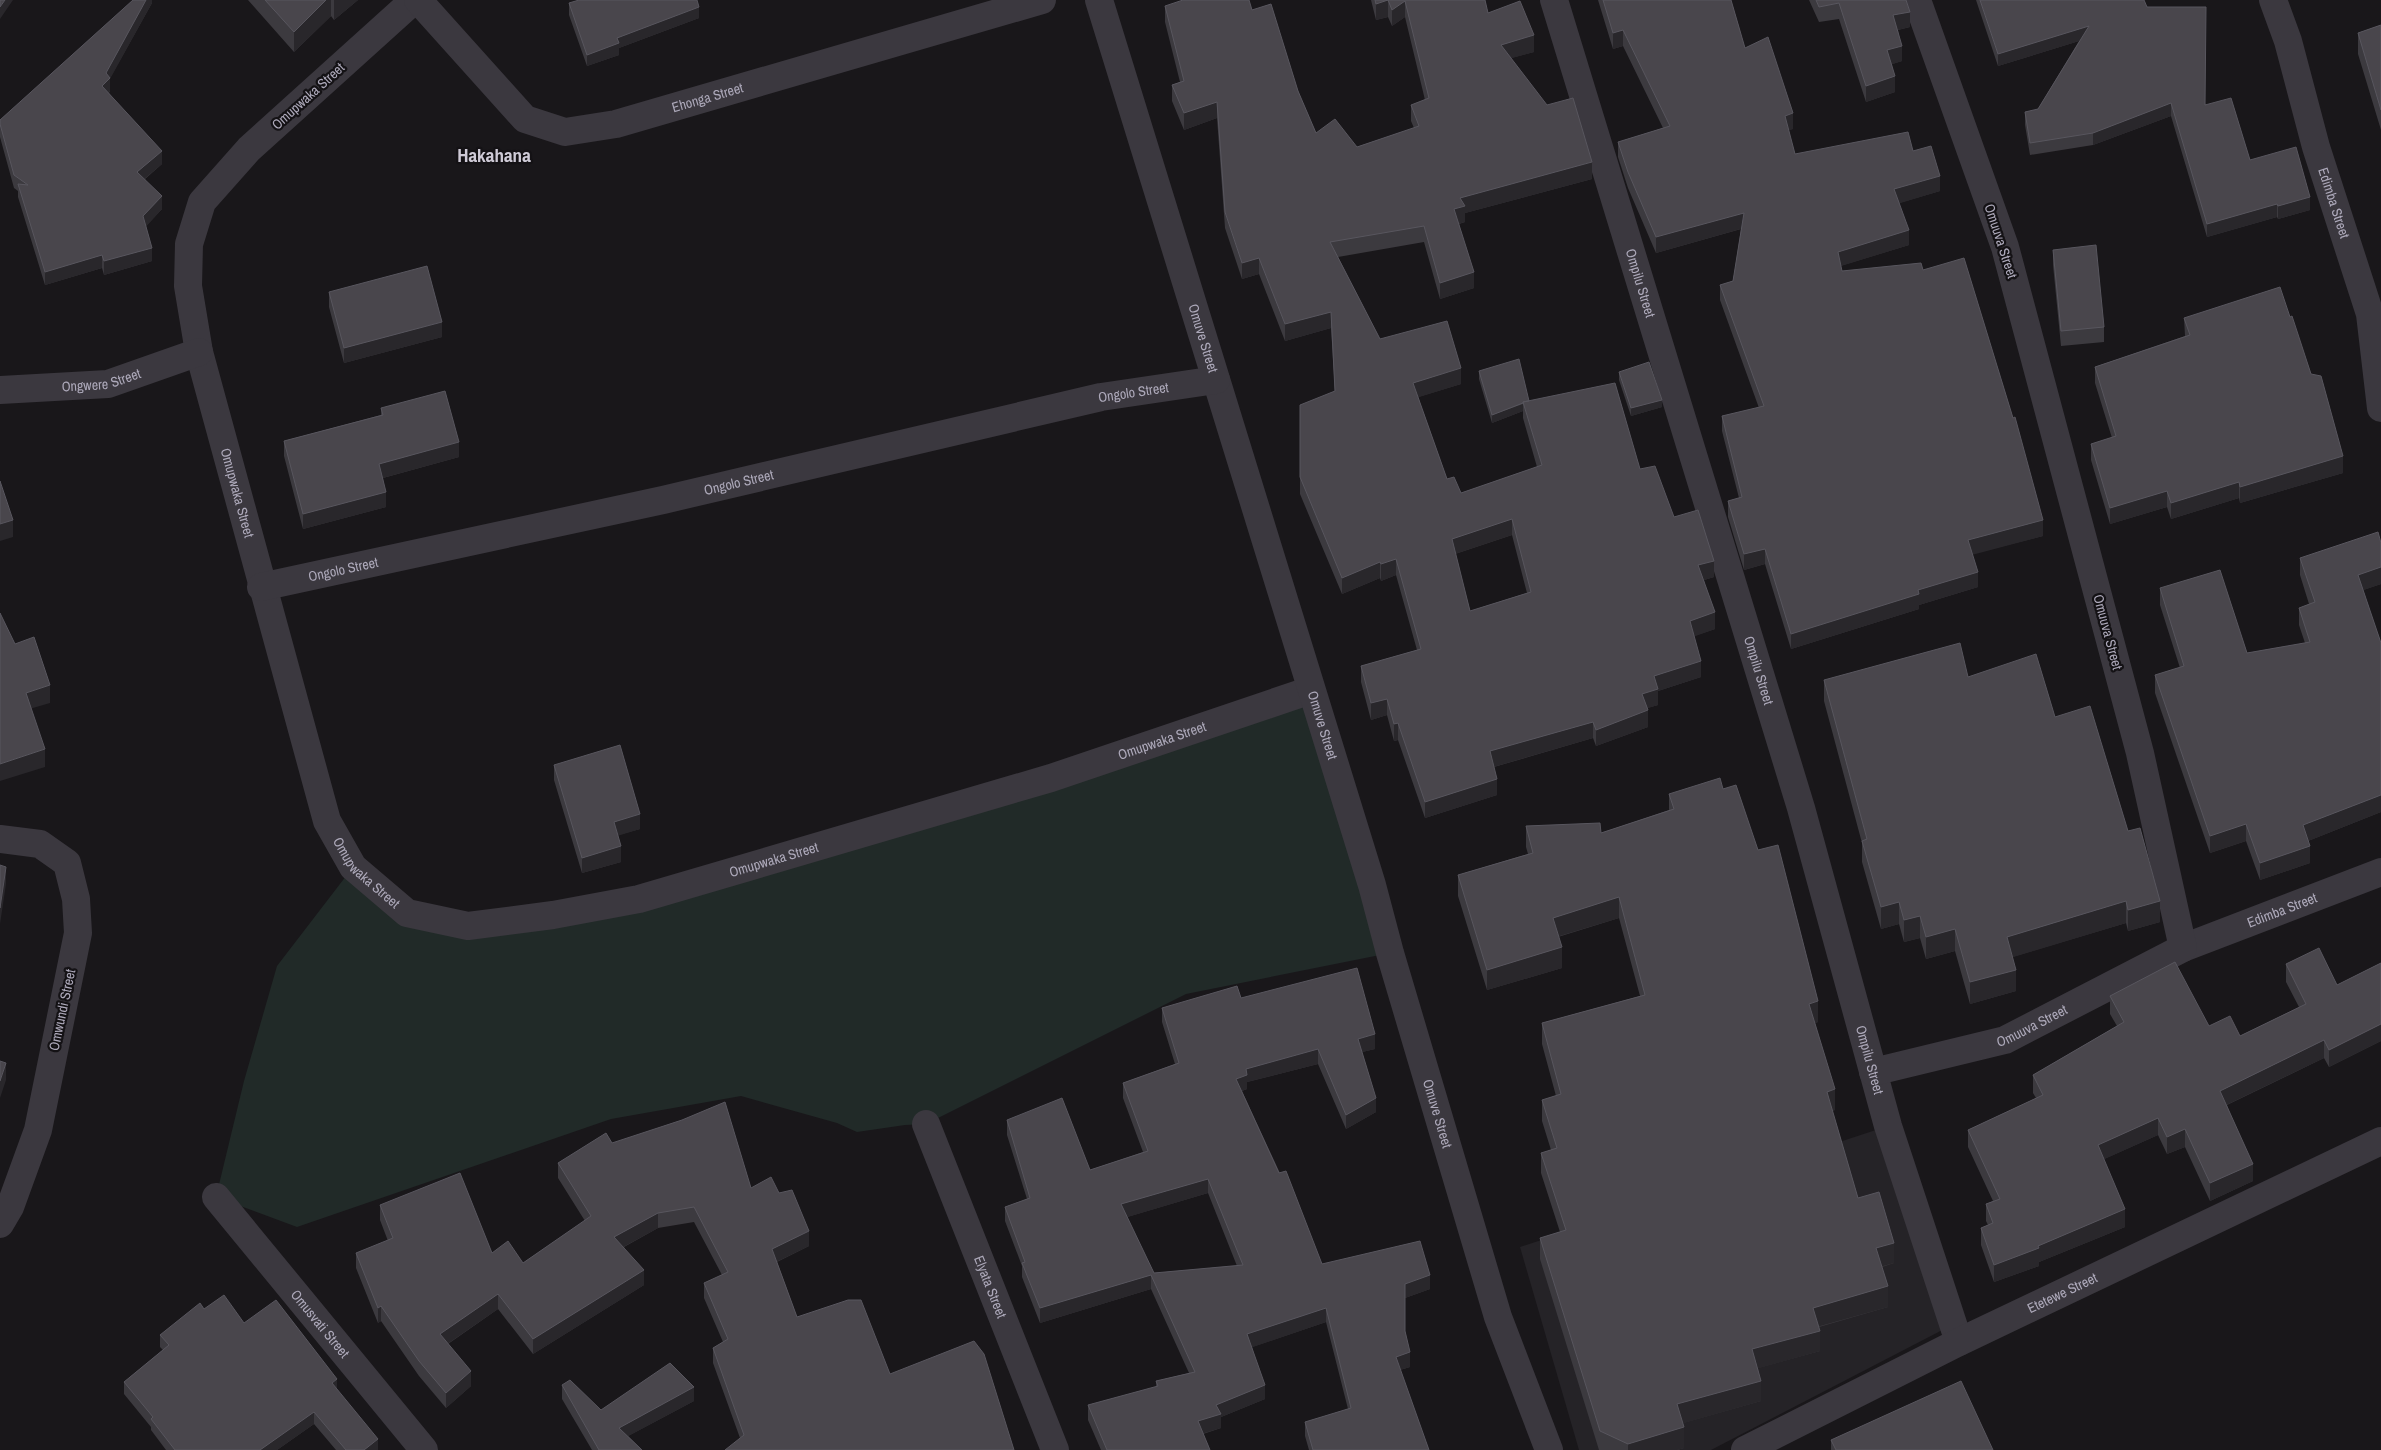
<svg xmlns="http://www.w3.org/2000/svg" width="2381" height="1450" viewBox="0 0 2381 1450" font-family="'Archivo Narrow',sans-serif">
<rect width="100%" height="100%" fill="#19171a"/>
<!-- built -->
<path fill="#252327" d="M1888 1126 1952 1325 1711 1450H1579L1520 1247Z"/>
<!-- grass -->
<path fill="#212a28" d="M1311 690 1390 953 1186 994 926 1124 905 1125 857 1132 837 1123 741 1096 611 1119 297 1227 216 1197 244 1081 277 966 353 867 407 913 553 915Z"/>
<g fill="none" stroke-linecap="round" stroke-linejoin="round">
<!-- street -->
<g stroke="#3b383f" stroke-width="28">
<path id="s1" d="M414 0 249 149 202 202 189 244 188 286 199 352 327 821 353 867 407 913 468 926 553 915 639 899 1051 778 1311 690"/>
<path id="s2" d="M418 0 525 119 565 132 616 124 1042 0"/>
<path id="s3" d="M1099 0 1372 885 1390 953 1498 1317 1549 1450"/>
<path id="s4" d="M1554 0 1801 808 1888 1126 1959 1342"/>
<path id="s5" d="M2273 0 2288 41 2316 147 2370 314 2381 408"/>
<path id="s6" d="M0 390 108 384 199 352"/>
<path id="s7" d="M261 587 663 500 1101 397 1216 380"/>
<path d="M0 839 40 844 67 863 76 899 78 933 38 1130 10 1207 0 1224"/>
<path id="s8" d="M2183 948 2381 872"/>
<path id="s9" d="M1873 1072 2005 1040 2183 948 2140 753 2005 247 1917 0"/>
<path id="s10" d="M926 1124 1055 1450"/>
<path id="s11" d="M216 1197 424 1450"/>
<path id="s12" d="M1745 1450 1959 1342 2381 1141"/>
</g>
</g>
<!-- wall -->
<path fill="#3c3a3f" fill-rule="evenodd" d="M152 0V3L110 78V91L109 93 162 164 145 179 162 209 146 226 152 261 104 275 102 268 45 285 18 197V191L14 188 0 137V120Z
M248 0H358L334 20 331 16 294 52Z
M1371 0H1485L1488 13 1534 52 1511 58 1592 179 1465 213V222L1459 224 1474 288 1440 299 1424 242 1338 257 1380 339 1461 384 1418 397 1447 479 1461 493 1537 467 1523 418V411L1492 423 1479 379V371L1529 401 1640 469 1674 517 1714 577 1704 580 1715 629 1694 636 1701 677 1658 691V705L1647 708 1648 727 1596 746 1593 738 1494 767 1497 795 1425 818 1398 740 1394 741 1387 715 1371 720 1361 682V666L1417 650 1396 575 1381 581 1380 578 1342 594 1300 494V405L1335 392 1331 328 1285 341 1259 274 1242 279 1225 228 1217 118 1184 130 1172 101V85L1180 82 1165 22V6L1252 10 1298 91 1316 133 1357 147 1414 128 1411 121V105L1425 100 1405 17 1392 26 1388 17 1376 20ZM1512 535 1527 593 1470 611 1455 554Z
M1598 0H1731L1745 48 1793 129 1788 130 1795 154 1913 151 1940 191 1899 203 1909 245 1840 266 1842 271 1923 270 2043 536 1972 554 1978 587 1919 605V609L1791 649 1765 564 1744 570 1728 517V501L1739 498 1722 431V416L1759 408 1720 300V285L1733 281 1741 229 1656 253 1628 188 1618 157V142L1663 128 1623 46 1613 49Z
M1809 0H1906L1910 27 1898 30 1902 61 1892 64 1895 92 1866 102 1839 19 1819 22Z
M1976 0H2144L2147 7 2206 105 2250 160 2310 210 2278 219 2277 217 2207 237 2171 116 2093 145 2030 155 2025 125V112L2038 109 2079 41 1998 66Z
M569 3 699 18 619 48V55L587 66 569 15Z
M2381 25V130L2358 54V33Z
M2053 250 2104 327V342L2061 346 2053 265Z
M329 292 442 337 344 363 329 307Z
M2184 318 2343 473 2240 503 2239 498 2171 519 2167 507 2110 524 2091 460V444L2112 438 2095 383V367L2185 336Z
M1619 372 1662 407 1631 416 1619 380Z
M381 408 459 457 383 478 386 507 303 529 284 456V441L381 415Z
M2381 543V584L2363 590 2381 643V812L2308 841 2310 863 2260 880 2246 841 2210 853 2155 693V675L2180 668 2160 605V588L2247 653 2305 643 2299 625V608L2309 604 2300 575V558Z
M1968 677 2055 717 2128 831 2160 922 2128 931 2126 923 2012 957 2016 991 1970 1004 1955 951 1926 959 1920 938 1904 942 1899 924 1881 929 1862 862V843L1824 701V680Z
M554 765 640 829 618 835 621 862 582 873 554 780Z
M1723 789 1758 850 1818 1022 1815 1023 1835 1110 1832 1111 1858 1198 1894 1263 1882 1267 1888 1307 1819 1327 1820 1351 1758 1368 1761 1401 1683 1423 1684 1448 1677 1450H1599L1540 1259V1238L1560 1232 1541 1173V1153L1551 1150 1542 1121V1100L1556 1096 1542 1044V1023L1640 996 1619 918 1558 937 1562 968 1487 990 1458 896V875L1528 854 1526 847V826L1601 833 1669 810V794Z
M2381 963V1041L2329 1067 2324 1058 2227 1105 2253 1181 2210 1201 2185 1147 2167 1154 2158 1135 2104 1159 2125 1227 2039 1262V1266L1994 1282 1981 1245V1228L1988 1225 1986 1221V1204L1993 1201 1968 1147V1130L2036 1098 2033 1093V1075L2117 1026 2110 1014V996L2240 1036 2299 1007 2286 982V964L2337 985Z
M1241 998 1375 1049 1362 1052 1376 1112 1346 1129 1318 1064 1247 1082V1089L1242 1091 1322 1264 1430 1289 1405 1298V1331L1410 1367 1400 1370 1429 1450H1309L1305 1436V1422L1348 1409 1326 1322 1252 1347 1265 1399 1221 1417V1428L1203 1434 1210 1450H1101L1088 1420V1405L1156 1387V1381L1189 1373 1151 1289 1040 1323 1022 1277V1266L1005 1221V1207L1027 1199 1007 1135V1120L1090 1170 1143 1152 1123 1098V1083L1175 1064 1162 1022V1008ZM1208 1193 1237 1266 1154 1273 1127 1217Z
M612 1143 751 1188 779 1193 809 1246 777 1262 797 1317 890 1374 740 1438 713 1363V1348L723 1342 704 1298V1283L722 1275 694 1222 658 1228 624 1247 644 1285 533 1354 498 1309 448 1344 471 1386 446 1408 419 1376 381 1321 378 1323 356 1268V1253L388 1241 380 1220V1205L492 1253 523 1263 585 1221 558 1178V1163Z
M204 1309 244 1323 337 1390 378 1450H336L314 1424 277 1450H166L151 1430V1427L124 1394V1382L163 1350 160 1347V1335Z
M562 1385 601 1410 694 1401 628 1436 642 1450H592L562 1399Z
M1831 1440 1993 1450H1831Z"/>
<!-- shaded-wall -->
<path fill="#29272b" d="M5 0H13L0 19V7Z
M146 0H152V3L110 79V91L102 99V86L106 73Z
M326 0H331V16L294 52V32Z
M334 0H358L334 20Z
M1388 0V17L1376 20V4Z
M1405 1V17L1392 26V10Z
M699 7V18L619 48V55L587 66V55L617 38Z
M1910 12V27L1893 31V15Z
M2089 26V38L1998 66V54Z
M1623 30V46L1613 49V33Z
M1534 35V52L1501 61V45Z
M1902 46V61L1887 66V50Z
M1895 76V92L1866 102V86Z
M1217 102V118L1184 130V113Z
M2171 103V116L2093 145V133Z
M1793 113V129L1785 131V116Z
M162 151V164L137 185V172Z
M1592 162V179L1465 213V222L1454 225V209L1460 198Z
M1940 176V191L1894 205V189Z
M162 196V209L143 230V216Z
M2310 197V210L2278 219V206Z
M2277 204V217L2207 237V224Z
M1744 213V228L1656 253V237Z
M1909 230V245L1838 267V252Z
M152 248V261L104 275V261Z
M102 255V268L45 285V272Z
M1259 258V274L1242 279V263Z
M1474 272V288L1440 299V283Z
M1331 312V328L1285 341V324Z
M442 322V337L344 363V348Z
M1461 368V384L1413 399V383Z
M1662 400V407L1631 416V408Z
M1523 404V411L1492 423V415Z
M459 442V457L379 479V464Z
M2343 456V473L2240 503V487Z
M2239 482V498L2171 519V503Z
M2167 491V507L2110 524V508Z
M386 492V507L303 529V514Z
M1512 519V535L1452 555V539Z
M13 520V537L0 541V524Z
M2043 520V536L1968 556V540Z
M1765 549V564L1744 570V554Z
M1396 559V575L1381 581V564Z
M1714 561V577L1698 582V565Z
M1380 562V578L1342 594V578Z
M2381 567V584L2358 592V575Z
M1978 572V587L1919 605V609L1791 649V634L1918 590Z
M1715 612V629L1690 638V621Z
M1701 661V677L1658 691V705L1642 710V694L1654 676Z
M50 685V703L26 710V693Z
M1387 699V715L1371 720V703Z
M1648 710V727L1596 746V730Z
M1593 722V738L1490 768V751Z
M1398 723V740L1394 741V724Z
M45 749V767L0 781V764Z
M1497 779V795L1425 818V802Z
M2381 795V812L2303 843V825Z
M640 814V829L614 837V822Z
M2246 824V841L2210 853V836Z
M621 846V862L582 873V858Z
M2310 846V863L2260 880V863Z
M6 867V884L0 924V908Z
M1619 897V918L1553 938V918Z
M2126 901V923L2007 959V937Z
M2160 901V922L2128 931V910Z
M1899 902V924L1881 929V907Z
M1920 916V938L1904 942V920Z
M1955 929V951L1926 959V937Z
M1562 947V968L1487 990V970Z
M2016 970V991L1970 1004V982Z
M1818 1001V1022L1809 1025V1004Z
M2381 1024V1041L2329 1067V1050Z
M1375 1034V1049L1358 1053V1039Z
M2324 1040V1058L2220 1108V1091Z
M1318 1049V1064L1247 1082V1089L1236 1093V1079L1246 1069Z
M6 1063V1080L0 1098V1081Z
M1835 1089V1110L1827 1112V1092Z
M1376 1098V1112L1346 1129V1115Z
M2158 1118V1135L2098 1162V1145Z
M2185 1129V1147L2167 1154V1137Z
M2253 1164V1181L2210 1201V1183Z
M1208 1179V1193L1121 1219V1204Z
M2125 1209V1227L2039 1262V1266L1994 1282V1265L2038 1246Z
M658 1213V1228L614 1252V1237Z
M809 1231V1246L772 1264V1249Z
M1894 1243V1263L1876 1268V1248Z
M644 1270V1285L533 1354V1339Z
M1151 1275V1289L1040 1323V1308Z
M1430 1275V1289L1405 1298V1284Z
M1888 1286V1307L1813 1328V1308Z
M498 1294V1309L440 1349V1334Z
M381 1306V1321L378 1323V1308Z
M1326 1308V1322L1247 1349V1334Z
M1820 1331V1351L1752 1370V1349Z
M1410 1352V1367L1396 1371V1357Z
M471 1371V1386L446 1408V1393Z
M337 1379V1391L332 1383Z
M1761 1381V1401L1677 1425V1404Z
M1265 1385V1399L1221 1417V1428L1198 1435V1421L1216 1405Z
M694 1387V1401L619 1441V1428Z
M314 1412V1424L277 1450H260Z
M1684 1427V1448L1677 1450H1628V1444Z
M378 1439V1450H364Z"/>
<!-- building -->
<path fill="#49464c" stroke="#58565e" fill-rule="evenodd" d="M0 0H5L0 7Z
M133 0H146L106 73 110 78 102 86 162 151 137 172 162 196 143 216 152 248 104 261 102 255 45 272 18 184 28 185 14 175 0 124V120Z
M265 0H326L294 32Z
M579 0H697L699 7 617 38 619 43 587 55 569 3Z
M1183 0H1249L1252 10 1271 4 1298 91 1316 133 1335 119 1357 147 1419 126 1411 105 1429 98 1405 1 1392 10 1388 0 1376 4 1375 0H1485L1488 13 1520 1 1534 35 1501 45 1547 105 1573 98 1592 162 1460 198 1465 206 1454 209 1474 272 1440 283 1424 226 1330 242 1380 339 1447 321 1461 368 1413 383 1447 479 1454 477 1461 493 1542 465 1523 402 1615 383 1640 469 1655 466 1674 517 1698 510 1714 561 1698 565 1715 612 1690 621 1701 661 1654 676 1658 689 1642 694 1648 710 1596 730 1593 722 1490 751 1497 779 1425 802 1398 723 1394 724 1387 699 1371 703 1361 666 1421 649 1396 559 1381 564 1380 562 1342 578 1300 477V405L1335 391 1331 312 1285 324 1259 258 1242 263 1225 212 1217 102 1184 113 1172 85 1184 81 1165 6ZM1512 519 1531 592 1470 611 1452 539Z
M1603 0H1731L1745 48 1768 37 1793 113 1785 116 1795 154 1908 132 1913 151 1931 146 1940 176 1894 189 1909 230 1838 252 1842 271 1921 263 1923 270 1964 258 2013 418 2015 417 2043 520 1968 540 1978 572 1918 590 1919 594 1791 634 1765 549 1744 554 1728 501 1742 497 1722 416 1764 406 1720 285 1733 281 1744 213 1656 237 1628 172 1618 142 1670 126 1623 30 1613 33Z
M1816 0H1906L1910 12 1893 15 1902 46 1887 50 1895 76 1866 86 1839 3 1819 7Z
M1980 0H2144L2147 7H2206L2205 105 2231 98 2250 160 2296 147 2310 197 2278 206 2277 204 2207 224 2171 103 2093 133 2030 143 2025 112 2038 109 2089 26 1998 54Z
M2381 25V110L2358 33Z
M2096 245 2104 327 2061 331 2053 250Z
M427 266 442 322 344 348 329 292Z
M2280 287 2290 317 2292 316 2311 374 2321 376 2343 456 2240 487 2239 482 2171 503 2167 491 2110 508 2091 444 2116 436 2095 367 2190 335 2184 318Z
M1519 359 1529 401 1523 402V403L1492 415 1479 371Z
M1649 362 1662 400 1631 408 1619 372Z
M445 391 459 442 379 464 386 492 303 514 284 441 383 415 381 408Z
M0 481 13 520 0 524Z
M2378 532 2381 543V567L2358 575 2381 643V795L2303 825 2310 846 2260 863 2246 824 2210 836 2155 675 2184 666 2160 588 2220 570 2247 653 2310 642 2299 608 2315 602 2300 558Z
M0 613 15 644 34 637 50 685 26 693 45 749 0 764Z
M1960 643 1968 677 2036 654 2055 717 2090 706 2128 831 2140 828 2160 901 2128 910 2126 901 2007 937 2016 970 1970 982 1955 929 1926 937 1920 916 1904 920 1899 902 1881 907 1862 841 1867 839 1824 680Z
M620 745 640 814 614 822 621 846 582 858 554 765Z
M1720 778 1723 789 1736 785 1758 850 1778 845 1818 1001 1809 1004 1835 1089 1827 1092 1858 1198 1879 1192 1894 1243 1876 1248 1888 1286 1813 1308 1820 1331 1752 1349 1761 1381 1677 1404 1684 1427 1628 1444 1600 1431 1540 1238 1566 1230 1541 1153 1557 1148 1542 1100 1561 1094 1542 1023 1645 995 1619 897 1553 918 1562 947 1487 970 1458 875 1533 853 1526 826 1600 823 1601 833 1674 809 1669 794Z
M0 865 6 867 0 908Z
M2319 948 2337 985 2381 963V1024L2329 1050 2324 1040 2220 1091 2253 1164 2210 1183 2185 1129 2167 1137 2158 1118 2098 1145 2125 1209 2038 1246 2039 1248 1994 1265 1981 1228 1993 1223 1986 1204 2000 1199 1968 1130 2043 1095 2033 1075 2124 1022 2110 996 2175 962 2209 1026 2230 1016 2240 1036 2306 1004 2286 964Z
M1357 968 1375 1034 1358 1039 1376 1098 1346 1115 1318 1049 1246 1069 1247 1075 1236 1079 1279 1173 1286 1171 1322 1264 1420 1241 1430 1275 1405 1284V1331L1410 1352 1396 1357 1429 1450H1313L1305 1422 1351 1408 1326 1308 1247 1334 1265 1385 1216 1405 1221 1414 1198 1421 1210 1450H1107L1088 1405 1158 1386 1156 1381 1195 1372 1151 1275 1040 1308 1022 1263 1025 1262 1005 1207 1030 1198 1007 1120 1062 1098 1090 1170 1148 1151 1123 1083 1179 1063 1162 1008 1237 986 1241 998ZM1208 1179 1243 1265 1154 1273 1121 1204Z
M0 1061 6 1063 0 1081Z
M725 1102 751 1188 771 1177 779 1193 792 1190 809 1231 772 1249 797 1317 848 1300H861L890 1374 974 1341 984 1354 1014 1450H725L744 1435 713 1348 728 1339 704 1283 728 1272 694 1207 658 1213 614 1237 644 1270 533 1339 498 1294 440 1334 471 1371 446 1393 419 1361 381 1306 378 1308 356 1253 393 1238 380 1205 460 1173 492 1253 508 1241 523 1263 591 1216 558 1163 606 1133 612 1143 682 1120Z
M224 1295 244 1323 276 1300 337 1379 332 1383 378 1439 364 1450H346L314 1412 260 1450H175L151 1419 153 1417 124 1382 169 1345 160 1335 200 1303 204 1309Z
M670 1363 694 1387 619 1428 642 1450H599L562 1385 570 1380 601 1410Z
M1961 1381 1993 1450H1836L1831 1440Z"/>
<g text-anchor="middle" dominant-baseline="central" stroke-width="4.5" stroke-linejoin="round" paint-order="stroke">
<!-- street labels -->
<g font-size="14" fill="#ada9ba" stroke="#141215">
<text transform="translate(308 96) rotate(-42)">Omupwaka Street</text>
<text stroke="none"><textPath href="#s2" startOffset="349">Ehonga Street</textPath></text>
<text stroke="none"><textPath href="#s5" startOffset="212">Edimba Street</textPath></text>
<text transform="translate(2001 241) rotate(72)">Omuuva Street</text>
<text stroke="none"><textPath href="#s4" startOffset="296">Ompilu Street</textPath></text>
<text stroke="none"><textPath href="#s3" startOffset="354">Omuve Street</textPath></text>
<text stroke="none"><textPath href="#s6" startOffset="102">Ongwere Street</textPath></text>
<text stroke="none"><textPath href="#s7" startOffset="894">Ongolo Street</textPath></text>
<text stroke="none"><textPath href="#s7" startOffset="489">Ongolo Street</textPath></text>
<text stroke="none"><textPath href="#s1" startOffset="592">Omupwaka Street</textPath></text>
<text stroke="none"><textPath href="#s7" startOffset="84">Ongolo Street</textPath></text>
<text transform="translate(2108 632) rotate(75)">Omuuva Street</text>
<text stroke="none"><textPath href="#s4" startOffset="701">Ompilu Street</textPath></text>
<text stroke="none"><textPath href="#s3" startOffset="759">Omuve Street</textPath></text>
<text stroke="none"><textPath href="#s1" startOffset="1838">Omupwaka Street</textPath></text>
<text stroke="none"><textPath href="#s1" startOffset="1432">Omupwaka Street</textPath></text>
<text stroke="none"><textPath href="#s1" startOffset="998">Omupwaka Street</textPath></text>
<text stroke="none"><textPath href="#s8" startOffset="106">Edimba Street</textPath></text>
<text transform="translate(62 1010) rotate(-78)">Omwundi Street</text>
<text stroke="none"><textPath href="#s9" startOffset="166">Omuuva Street</textPath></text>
<text stroke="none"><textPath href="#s4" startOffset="1106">Ompilu Street</textPath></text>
<text stroke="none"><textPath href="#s3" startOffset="1164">Omuve Street</textPath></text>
<text stroke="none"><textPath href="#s10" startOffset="175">Elyata Street</textPath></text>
<text stroke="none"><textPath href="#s12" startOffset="354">Etetewe Street</textPath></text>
<text stroke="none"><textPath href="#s11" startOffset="164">Omusvati Street</textPath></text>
</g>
<!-- district labels -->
<g font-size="19" font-weight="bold" fill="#cecad6" stroke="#141215">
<text x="494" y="155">Hakahana</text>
</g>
</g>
</svg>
